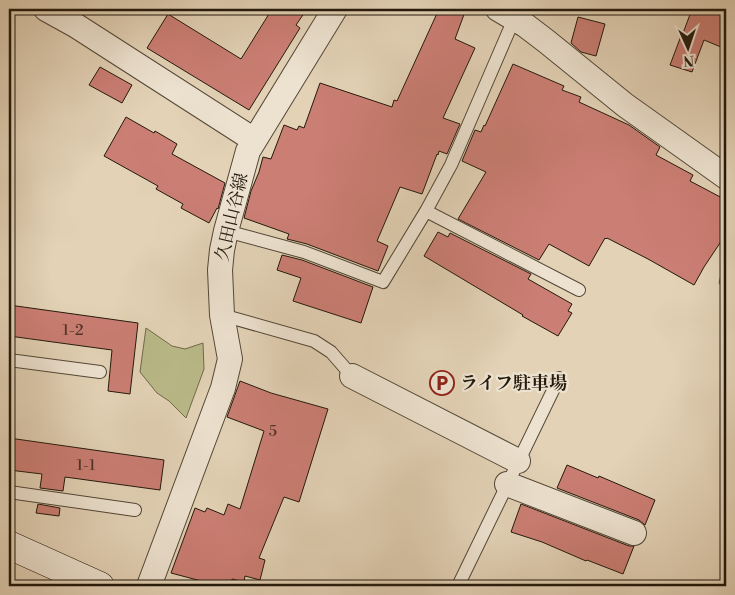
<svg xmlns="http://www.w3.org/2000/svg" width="735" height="595" viewBox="0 0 735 595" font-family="'Libre Bodoni','Noto Serif JP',serif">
<rect width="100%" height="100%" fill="#e3d2b6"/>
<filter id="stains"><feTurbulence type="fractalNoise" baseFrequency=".004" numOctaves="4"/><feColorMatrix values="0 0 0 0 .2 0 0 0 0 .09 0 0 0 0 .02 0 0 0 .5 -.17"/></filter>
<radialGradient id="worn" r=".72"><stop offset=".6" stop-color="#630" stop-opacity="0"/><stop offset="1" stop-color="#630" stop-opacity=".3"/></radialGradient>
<!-- green -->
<path fill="#baba89" stroke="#6e6a4a" d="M726 253V291L719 283Z
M146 328 172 346 185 349 203 343 204 369 186 418 169 401 157 393 140 372Z"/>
<!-- building -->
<path fill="#cb7e74" stroke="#23190c" d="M272 9H307L296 25 300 28 249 110 147 48 168 14 241 59Z
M439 9H466L455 39 475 48 443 118 460 124 447 154 439 151 438 155 437 154 422 194 400 187 377 241 388 246 378 271 307 244 287 239 289 234 244 218 251 191 259 172 263 157 271 159 284 125 297 130 299 126 304 128 320 83 392 107 394 100 397 101Z
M692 9H726V32L721 47 704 40 692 72 670 65 681 36H682Z
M578 17 605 24 596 56 581 52 571 43Z
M513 64 564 86 562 90 581 97 579 102 629 125 660 147 656 155 693 175 690 181 726 200V234L704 267 694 285 648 259 607 238 606 239 605 238 589 266 549 244 539 260 458 219 486 172 462 161 475 130 481 132 484 125 485 126Z
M100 67 132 85 122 103 89 85Z
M126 117 154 133 155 131 177 144 172 154 225 183 218 209 217 208 209 223 181 208 183 204 156 189 158 186 104 156Z
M438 232 448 237 450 233 531 274 528 279 572 304 568 311 572 313 558 336 522 316 523 315 424 256Z
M282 255 302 260 373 287 361 323 293 301 301 278 277 270Z
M9 305 138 323 130 394 108 391 112 350 9 336Z
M240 381 271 393 328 409 299 502 284 497 259 558 265 560 260 580 245 576 244 582 232 579 230 586H220L171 573 195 508 205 512 207 508 224 515 228 504 240 509 264 431 227 417Z
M9 438 164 460 160 490 65 477 63 491 40 488 42 474 9 470Z
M567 465 598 478 599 476 655 500 645 525 639 520 557 488Z
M38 504 60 508 59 516 36 513Z
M521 504 629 546H634L623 574 587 560 586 561 542 542 511 532Z"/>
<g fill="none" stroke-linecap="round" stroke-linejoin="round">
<defs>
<path id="lane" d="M426 211 579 290
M226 231 304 252 383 282 426 211 451 165 514 19
M222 315 314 341 331 352 352 376
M9 360 100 372
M9 492 135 510
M458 586 559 378"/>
<path id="street" d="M46 9 75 25 254 140
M498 9 525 25 546 41 625 105 726 177
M352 376 518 461
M507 484 634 533
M149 586 223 388 230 359 222 315 220 270 222 250 226 231 248 151 335 9"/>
<path id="secondary" d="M9 545 100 586"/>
</defs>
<!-- lane casing -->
<use href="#lane" stroke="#534736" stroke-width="14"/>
<!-- street casing -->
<use href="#street" stroke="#534736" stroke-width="26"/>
<!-- secondary casing -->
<use href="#secondary" stroke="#23190c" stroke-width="29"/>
<!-- lane -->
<use href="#lane" stroke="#ede2d0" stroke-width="12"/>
<!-- street -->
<use href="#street" stroke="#ede2d0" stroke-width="24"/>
<!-- secondary -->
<use href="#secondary" stroke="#ede2d0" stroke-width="28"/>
</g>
<!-- icons -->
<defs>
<symbol id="parking-ring" viewBox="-11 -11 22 22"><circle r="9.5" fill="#ede2d0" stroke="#8f2418" stroke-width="1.5"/><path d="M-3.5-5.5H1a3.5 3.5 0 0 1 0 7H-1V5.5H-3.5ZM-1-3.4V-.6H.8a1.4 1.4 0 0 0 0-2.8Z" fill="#8f2418"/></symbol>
</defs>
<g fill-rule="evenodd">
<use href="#parking-ring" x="428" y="369" width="28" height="28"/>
</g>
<g text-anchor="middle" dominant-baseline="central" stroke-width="4.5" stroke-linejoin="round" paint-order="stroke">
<!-- number labels -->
<g font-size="15" fill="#4d3226">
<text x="73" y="330">1-2</text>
<text x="273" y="431">5</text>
<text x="86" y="465">1-1</text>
</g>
<!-- street labels -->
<g font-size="18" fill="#23190c" stroke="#ede2d0">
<text transform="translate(232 217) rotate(-77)">久田山谷線</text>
</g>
<!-- poi labels -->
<g font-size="18" font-weight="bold" fill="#23190c" stroke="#ede2d0" text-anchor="start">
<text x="460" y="383">ライフ駐車場</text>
</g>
</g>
<!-- margin -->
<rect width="735" height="595" fill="none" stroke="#e3d2b6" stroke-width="30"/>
<rect x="10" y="10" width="715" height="575" fill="none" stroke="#23190c" stroke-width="2.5"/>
<rect x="15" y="15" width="705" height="565" fill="none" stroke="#23190c"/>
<!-- north arrow -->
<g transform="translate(688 48) rotate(177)" stroke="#ede2d0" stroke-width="4" paint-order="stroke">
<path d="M0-4L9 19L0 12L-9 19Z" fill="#23190c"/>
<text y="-8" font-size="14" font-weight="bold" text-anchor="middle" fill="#23190c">N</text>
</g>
<rect width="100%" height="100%" filter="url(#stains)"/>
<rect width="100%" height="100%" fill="url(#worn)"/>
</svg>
